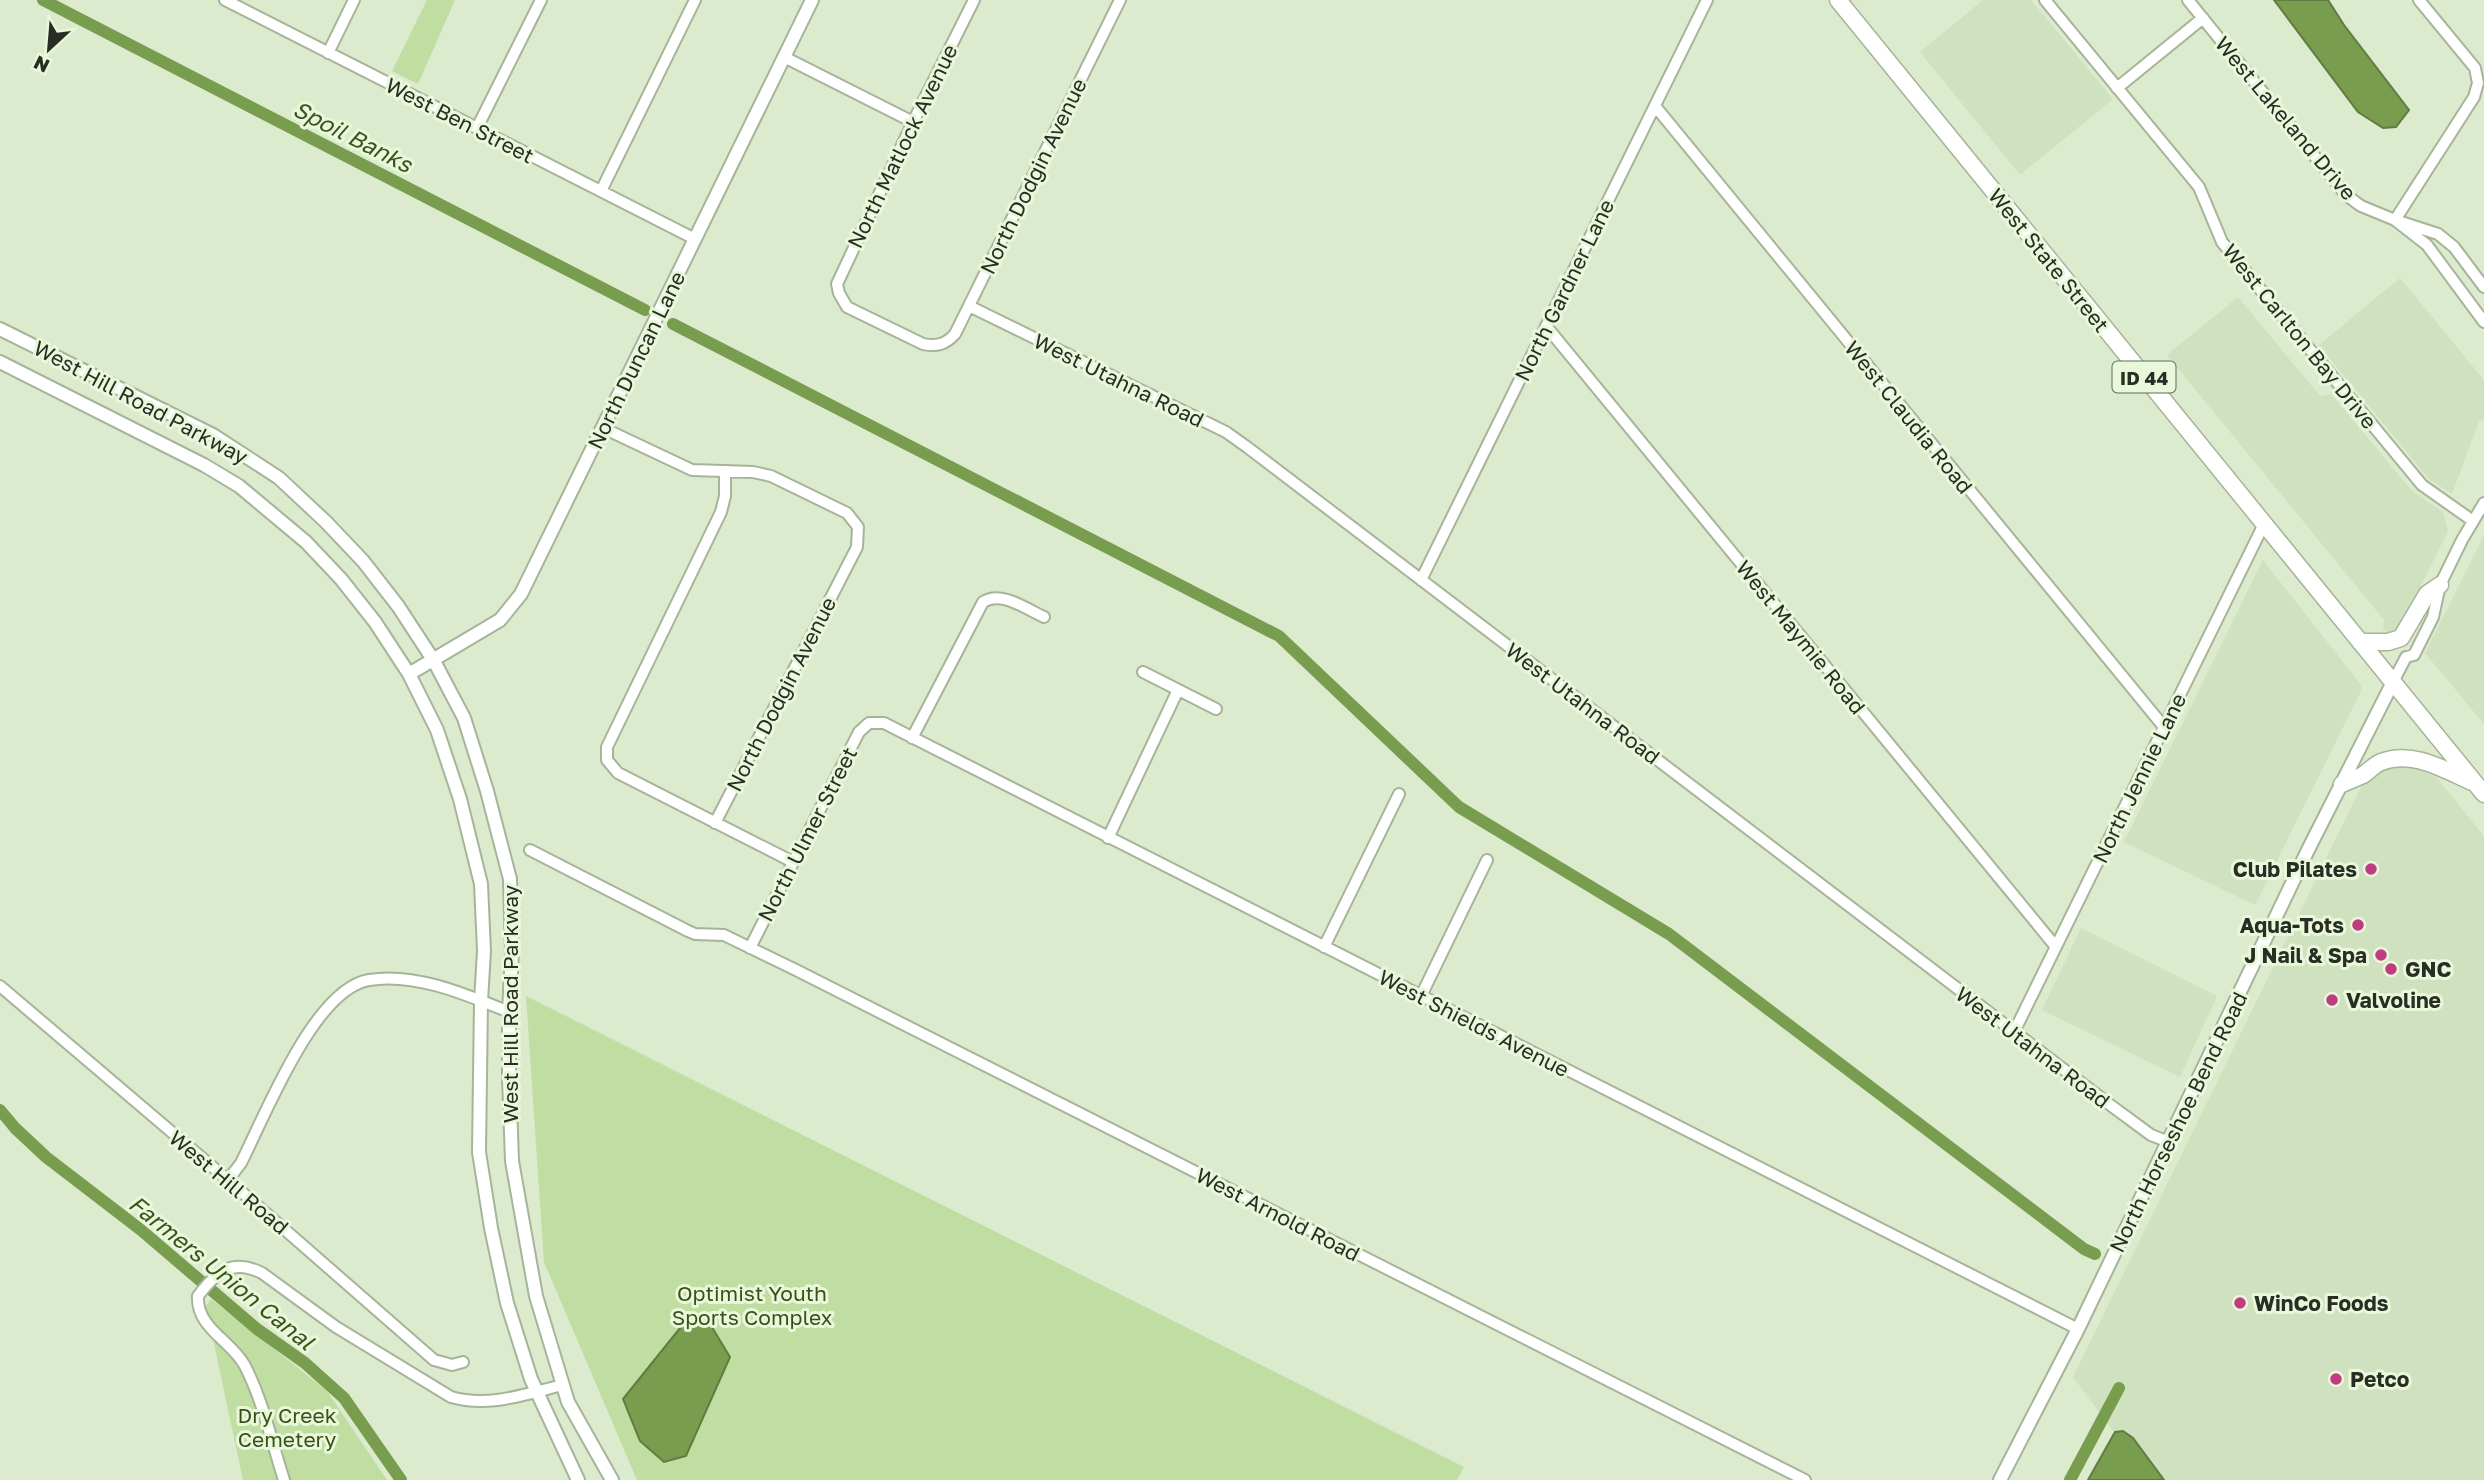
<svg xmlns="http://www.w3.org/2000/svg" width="2484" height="1480" viewBox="0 0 2484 1480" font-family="'Golos Text',sans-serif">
<rect width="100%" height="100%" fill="#dceace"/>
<!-- built -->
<path fill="#cfe1be" d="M1983 0H2031L2113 99 2020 175 1920 52Z
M2400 278 2484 380V419L2479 421 2452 494 2429 479 2319 345Z
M2238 297 2320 396 2331 394 2412 491 2443 512 2448 531 2400 628 2395 632 2390 634 2383 628 2384 620 2167 355Z
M2484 535V724L2425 653Z
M2263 560 2361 685V691L2255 905 2124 842Z
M2412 766 2437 778 2484 836V1480H2150L2073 1377 2363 783 2384 767Z
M2081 928 2217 996 2180 1077 2042 1010Z"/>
<!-- green -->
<path fill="#c0dda2" d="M427 0H455L418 84 392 71Z
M526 996 1464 1467 1457 1480H637L544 1262Z
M211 1299 327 1391 387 1480H243L206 1306Z"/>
<!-- water -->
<path fill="#789d4e" stroke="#607c41" stroke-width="2" d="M2274 0H2328L2344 25 2409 110 2396 127 2383 128 2358 112Z
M684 1323 710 1324 730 1357 686 1456 664 1462 640 1441 623 1399Z
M2123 1431 2133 1438 2164 1480H2088L2115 1432Z"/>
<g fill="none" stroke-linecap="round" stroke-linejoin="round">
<!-- canal -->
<path stroke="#789d4e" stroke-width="12" d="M43 0 645 310
M673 324 1279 636 1459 807 1669 934 2084 1249 2095 1254
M0 1110 15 1128 46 1157 141 1230 257 1329 305 1363 344 1398 401 1480
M2070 1480 2119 1388"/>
<defs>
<path id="minor" d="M225 0 695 239
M974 0 913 122 837 284 839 293 847 307 923 344C937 347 946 344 955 334L1120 0
M2045 0 2199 187 2222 242 2260 289 2422 485 2473 521
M2188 0 2346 195 2361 206 2395 220 2474 97 2478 83 2475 68 2419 0
M328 53 354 0
M784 57 913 122
M2117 88 2203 18
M1655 106 2164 727
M477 128 541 0
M601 191 695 0
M2484 287 2454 247 2438 234 2395 220 2427 245 2484 322
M969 306 1226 432 1247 447 2113 1107 2151 1135 2169 1142
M1546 326 2056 947
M603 428 692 470 753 472 771 476 847 513 858 527 857 547 715 823
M725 471V496L721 512 607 747V760L618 773 793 862
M1421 580 1707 0
M1143 672 1216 709
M2393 682 2406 657 2414 655 2433 617 2440 585 2462 540 2484 503
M912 738 983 602C1001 590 1026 609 1044 617
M1108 838 1178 690
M530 850 688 931 695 934 724 935 796 970 1805 1480
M1324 947 1399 794
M750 948 859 732 869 723H884L2078 1329
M0 986 228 1180 434 1360 452 1365 463 1362
M1421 996 1487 860
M2014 1032 2264 524
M228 1180 241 1163C265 1116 314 989 369 980 415 972 467 995 509 1012
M284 1480C272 1443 263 1401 245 1366 232 1341 196 1328 198 1296 216 1272 232 1258 262 1273L336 1327 451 1397C489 1408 525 1394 563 1385"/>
<path id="tertiary" d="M0 329 213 435 279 478 326 522 363 561 398 606 434 661 464 718 487 791 510 879 512 952 509 1012V1077L512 1161 536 1296 568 1402 612 1480
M0 362 204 465 239 486 306 542 341 579 375 622 409 674 437 730 460 799 481 884 484 951 481 1001 479 1152 491 1228 507 1303 531 1379 578 1480
M409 674 500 620 521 594 812 0
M2000 1480 2078 1329 2308 850 2393 682"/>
<path id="primary" d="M1838 0 2484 794
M2360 642H2388L2401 638 2427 594 2440 585
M2342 784C2349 781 2356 778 2363 775 2369 771 2374 765 2381 762 2413 750 2443 769 2472 782"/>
</defs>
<!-- minor casing -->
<use href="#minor" stroke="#a6b499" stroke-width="14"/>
<!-- tertiary casing -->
<use href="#tertiary" stroke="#a6b499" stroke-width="16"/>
<!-- primary casing -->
<use href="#primary" stroke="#a6b499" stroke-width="19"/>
<!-- minor -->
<use href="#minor" stroke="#fff" stroke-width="10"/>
<!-- tertiary -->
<use href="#tertiary" stroke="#fff" stroke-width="12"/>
<!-- primary -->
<use href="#primary" stroke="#fff" stroke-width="16"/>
</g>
<!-- markers -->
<g fill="#c03c81" stroke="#e9f7db" stroke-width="2.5">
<circle cx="2371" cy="869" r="7"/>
<circle cx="2358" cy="925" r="7"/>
<circle cx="2381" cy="955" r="7"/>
<circle cx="2391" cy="969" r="7"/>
<circle cx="2332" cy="1000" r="7"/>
<circle cx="2240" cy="1303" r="7"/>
<circle cx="2336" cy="1379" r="7"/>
</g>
<g text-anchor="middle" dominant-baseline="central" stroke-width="6" stroke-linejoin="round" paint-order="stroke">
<!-- shield labels -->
<rect fill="#e9f7db" stroke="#626a5a" stroke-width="2" x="2112.5" y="361.5" width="63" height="31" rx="5"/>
<g font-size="19" font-weight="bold" fill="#282e23">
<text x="2144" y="377">ID 44</text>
</g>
<!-- street labels -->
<g font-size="21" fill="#282e23" stroke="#e9f7db">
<text transform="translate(2286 118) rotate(50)">West Lakeland Drive</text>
<text transform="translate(460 120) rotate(27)">West Ben Street</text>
<text transform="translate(902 146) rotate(-64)">North Matlock Avenue</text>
<text transform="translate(1033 176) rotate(-64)">North Dodgin Avenue</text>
<text transform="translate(2049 260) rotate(51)">West State Street</text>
<text transform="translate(1564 290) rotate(-64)">North Gardner Lane</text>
<text transform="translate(2300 336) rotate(51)">West Carlton Bay Drive</text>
<text transform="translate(636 360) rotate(-64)">North Duncan Lane</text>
<text transform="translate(1119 380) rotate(26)">West Utahna Road</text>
<text transform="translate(141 402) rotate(28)">West Hill Road Parkway</text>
<text transform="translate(1909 417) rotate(51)">West Claudia Road</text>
<text transform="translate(1801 637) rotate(51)">West Maymie Road</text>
<text transform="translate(781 694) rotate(-63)">North Dodgin Avenue</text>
<text transform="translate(1583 703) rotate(37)">West Utahna Road</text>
<text transform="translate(2139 778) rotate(-64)">North Jennie Lane</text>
<text transform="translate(807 834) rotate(-63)">North Ulmer Street</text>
<text transform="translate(510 1004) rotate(-90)">West Hill Road Parkway</text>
<text transform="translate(1474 1023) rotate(27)">West Shields Avenue</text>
<text transform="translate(2033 1047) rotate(37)">West Utahna Road</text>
<text transform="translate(2178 1122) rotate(-64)">North Horseshoe Bend Road</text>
<text transform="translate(229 1182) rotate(40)">West Hill Road</text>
<text transform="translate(1278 1214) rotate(27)">West Arnold Road</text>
</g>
<!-- poi labels -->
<g font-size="21" font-weight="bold" fill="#282e23" stroke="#e9f7db" text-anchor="start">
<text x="2357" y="869" text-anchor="end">Club Pilates</text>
<text x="2344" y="925" text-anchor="end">Aqua-Tots</text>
<text x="2367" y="955" text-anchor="end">J Nail &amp; Spa</text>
<text x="2405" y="969">GNC</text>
<text x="2346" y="1000">Valvoline</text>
<text x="2254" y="1303">WinCo Foods</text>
<text x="2350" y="1379">Petco</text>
</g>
<!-- park labels -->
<g font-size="21" fill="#395119" stroke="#e9f7db">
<text x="752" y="1293">Optimist Youth<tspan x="752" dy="24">Sports Complex</tspan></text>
<text x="287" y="1415">Dry Creek<tspan x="287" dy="24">Cemetery</tspan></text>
</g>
<!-- water labels -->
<g font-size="23" font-style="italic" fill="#3b531c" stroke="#e9f7db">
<text transform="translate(353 136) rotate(27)">Spoil Banks</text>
<text transform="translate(222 1272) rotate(39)">Farmers Union Canal</text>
</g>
</g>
<!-- north arrow -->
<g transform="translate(49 49) rotate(206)" stroke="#e9f7db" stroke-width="5" paint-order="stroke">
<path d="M0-5L12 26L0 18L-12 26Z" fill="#282e23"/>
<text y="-10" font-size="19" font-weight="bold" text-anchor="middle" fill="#282e23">N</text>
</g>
</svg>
